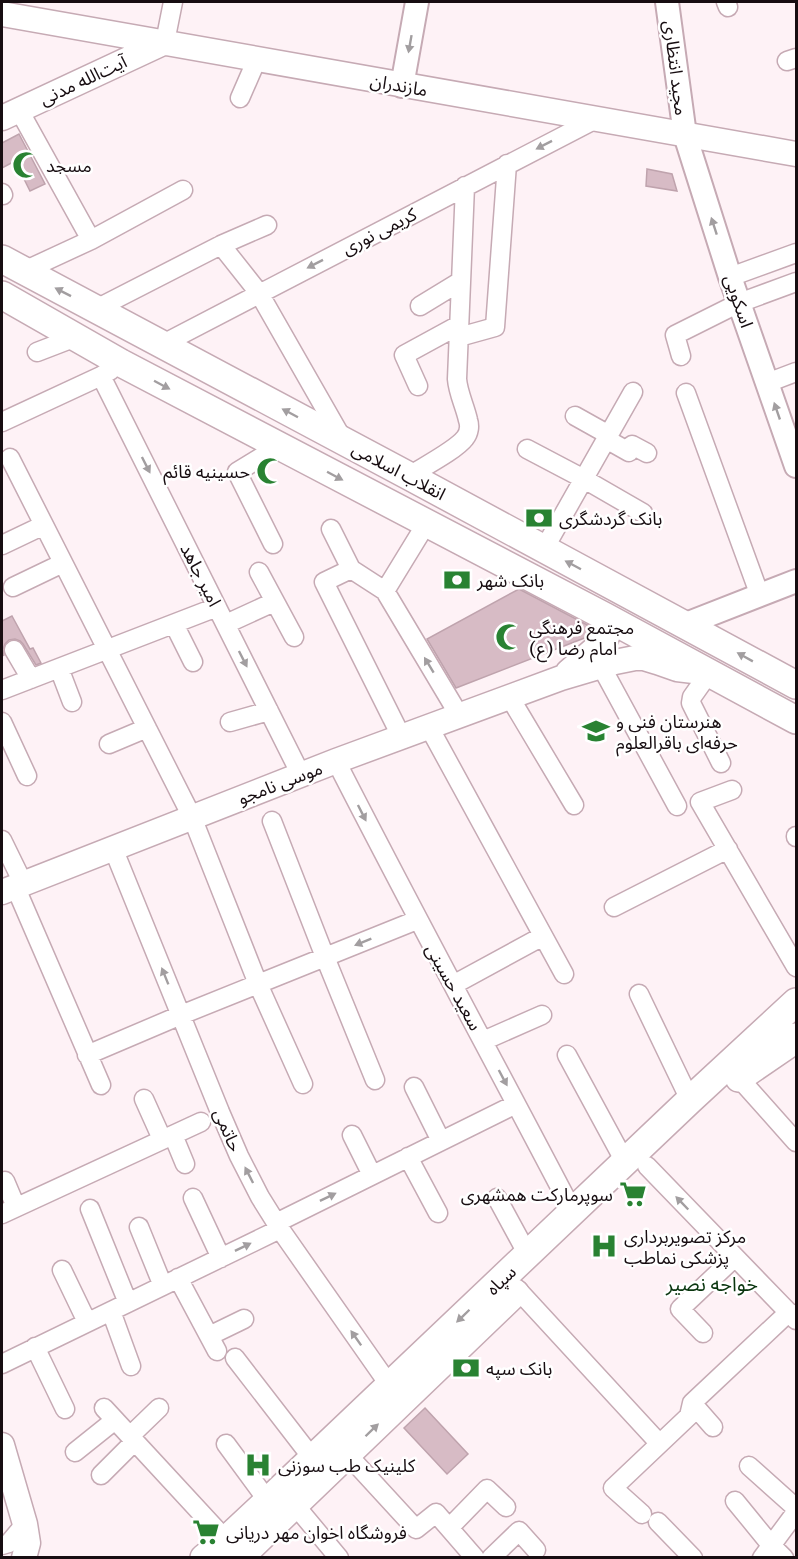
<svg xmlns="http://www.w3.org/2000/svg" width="798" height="1559" viewBox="0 0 798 1559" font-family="Merriweather,'Noto Sans Arabic',serif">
<rect width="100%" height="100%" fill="#fef2f6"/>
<!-- building -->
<path fill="#d7bbc5" stroke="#bfa3ad" stroke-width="1.5" d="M19 134 45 184 30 191 15 161 2 168V143Z
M647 169 672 174 677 191 646 186Z
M519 589 595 629 587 637 456 688 427 639Z
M12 616 30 649 33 648 41 663 36 665 23 644 20 641 15 639 9 640 5 644 3 649 4 655 2 656V621Z
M425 1408 468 1454 447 1474 404 1428Z"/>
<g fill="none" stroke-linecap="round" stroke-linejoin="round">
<defs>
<path id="minor" d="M726 2 728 7
M165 42 173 2
M787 61 796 58
M240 98 257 59
M19 110 91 240
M2 193 3 195
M221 245 267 225
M24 271 91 240 183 190
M730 277 796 253
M420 306 461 281
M96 309 221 245 259 293 343 440
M459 337 495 327 507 164
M163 344 596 119
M37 352 76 337
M681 356 675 335 739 303 796 282
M101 376 301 775
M767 383 796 372
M418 386 404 355 459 325
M686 393 760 596
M575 416 609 435
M2 422 101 376 111 370
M606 439 629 452 632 445 647 453
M527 449 584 479 643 513
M10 458 192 817 258 984 303 1084
M409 476C423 467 456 450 465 438 469 433 470 426 468 420 465 406 458 393 457 379L465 186
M426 524 385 591 459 715
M331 529 351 569
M273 544 237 472 279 446
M2 545 44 525
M544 549 633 392
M259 572 294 637
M13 587 63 563
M385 591 351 569 324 582 401 736
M174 624 193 662
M226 624 274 602
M14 650 31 679
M601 666 677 806
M59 668 72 702
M709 673 692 697 691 703 721 763
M2 690 217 607
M509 696 574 805
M2 722 27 776
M230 722 269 711
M429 727 564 974
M109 744 147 728
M336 761C413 912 494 1061 573 1212
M732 790 700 802 796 967
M272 821 325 957 375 1080
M796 836V837
M2 840 23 883
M113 848 220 1112 239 1156 260 1197 280 1229 390 1386
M15 886 101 1085
M614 907 728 849
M453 985 543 936
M639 994 690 1100
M483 1041 542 1015
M87 1055 181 1015 417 920
M567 1055 625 1162
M739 1078 796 1142
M414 1087 441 1141
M144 1099 162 1139
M173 1135 185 1164
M352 1135 372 1175
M408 1157 438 1213
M647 1166 796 1320
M5 1181 16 1207
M193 1198 221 1258
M497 1198 528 1255
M90 1209 128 1303
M2 1214 201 1122
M276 1223 516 1104
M139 1227 163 1286
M62 1270 87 1322
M178 1278 217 1351
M518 1290 659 1443
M111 1311 131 1366
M703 1333 680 1309 735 1257
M209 1336 244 1319
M35 1347 65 1409
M235 1358 313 1459
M2 1364 280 1229
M692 1403 713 1427
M104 1408 226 1540
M130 1436 159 1408
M226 1444 268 1501
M75 1452 115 1420
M347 1454 416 1529 436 1513 475 1558
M749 1466 796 1508
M101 1475 135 1441
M735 1501 771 1545 784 1558
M294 1504 339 1558
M642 1514 613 1488 689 1416 692 1403 789 1312
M658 1522 693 1558
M449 1528 487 1489 506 1507
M2 1545 9 1543 25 1524
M491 1558 519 1531 536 1550
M762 1558 796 1512"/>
<path id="tertiary" d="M667 2 685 135 730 277 796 466
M402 86 417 2
M686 624 796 581"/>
<path id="secondary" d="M2 14 796 154
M2 118 165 42
M568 672 606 639C611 629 610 626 604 616
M2 892 336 761 561 678 615 662 635 658H644L657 662 677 669 702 672
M2 1445 25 1524 28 1543 24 1558"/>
<path id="primary" d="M2 259 409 476 796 685
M2 295 121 363 604 616 796 720
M739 1078 790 1043 796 1037
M204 1558 226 1540 271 1498 690 1100 796 1002
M239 1558 515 1293"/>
</defs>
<!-- minor casing -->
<use href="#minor" stroke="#c6aab4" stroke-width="21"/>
<!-- tertiary casing -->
<use href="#tertiary" stroke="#c6aab4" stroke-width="26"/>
<!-- secondary casing -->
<use href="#secondary" stroke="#c6aab4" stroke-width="27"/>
<!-- primary casing -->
<use href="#primary" stroke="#c6aab4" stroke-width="30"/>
<!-- minor -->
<use href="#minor" stroke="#fff" stroke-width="18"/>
<!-- tertiary -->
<use href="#tertiary" stroke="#fff" stroke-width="22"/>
<!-- secondary -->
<use href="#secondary" stroke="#fff" stroke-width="24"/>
<!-- primary -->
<use href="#primary" stroke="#fff" stroke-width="27"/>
</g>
<!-- one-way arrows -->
<defs><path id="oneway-solid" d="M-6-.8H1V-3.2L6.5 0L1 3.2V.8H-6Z" transform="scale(1.5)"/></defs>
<g fill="#a29ea0">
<use href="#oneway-solid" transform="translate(410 44) rotate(100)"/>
<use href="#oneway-solid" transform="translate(544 145) rotate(153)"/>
<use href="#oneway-solid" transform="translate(714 226) rotate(-108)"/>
<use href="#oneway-solid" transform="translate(315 264) rotate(153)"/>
<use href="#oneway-solid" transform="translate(63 292) rotate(-153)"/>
<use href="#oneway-solid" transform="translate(162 385) rotate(28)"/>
<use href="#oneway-solid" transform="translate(777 411) rotate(-109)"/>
<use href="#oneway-solid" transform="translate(290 413) rotate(-152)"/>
<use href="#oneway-solid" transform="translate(146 465) rotate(63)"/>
<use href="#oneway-solid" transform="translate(335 476) rotate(28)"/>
<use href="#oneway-solid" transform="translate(573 565) rotate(-152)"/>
<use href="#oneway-solid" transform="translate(745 657) rotate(-151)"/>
<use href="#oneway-solid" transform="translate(243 659) rotate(63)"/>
<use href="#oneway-solid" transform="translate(429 665) rotate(-121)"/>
<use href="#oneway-solid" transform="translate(362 813) rotate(63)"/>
<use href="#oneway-solid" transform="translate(363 942) rotate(158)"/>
<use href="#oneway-solid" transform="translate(165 976) rotate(-112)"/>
<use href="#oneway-solid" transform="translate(503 1078) rotate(62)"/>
<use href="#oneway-solid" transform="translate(249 1175) rotate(-117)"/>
<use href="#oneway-solid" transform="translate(328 1197) rotate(-26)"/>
<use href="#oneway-solid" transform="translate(682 1203) rotate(-134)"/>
<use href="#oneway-solid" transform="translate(243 1247) rotate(-26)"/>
<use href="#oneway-solid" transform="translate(463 1316) rotate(136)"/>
<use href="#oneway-solid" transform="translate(356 1338) rotate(-125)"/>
<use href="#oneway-solid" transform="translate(372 1430) rotate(-44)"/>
</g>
<!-- icons -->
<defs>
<symbol id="mosque-bare" viewBox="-9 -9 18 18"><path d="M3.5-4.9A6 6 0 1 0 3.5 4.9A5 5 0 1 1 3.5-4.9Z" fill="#298232" stroke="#fff" stroke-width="2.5" paint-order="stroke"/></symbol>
<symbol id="bank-bare" viewBox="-9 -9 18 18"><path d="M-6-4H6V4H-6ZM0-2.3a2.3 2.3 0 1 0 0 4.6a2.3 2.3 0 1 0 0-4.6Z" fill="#298232" stroke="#fff" stroke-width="2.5" paint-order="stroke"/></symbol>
<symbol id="school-bare" viewBox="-9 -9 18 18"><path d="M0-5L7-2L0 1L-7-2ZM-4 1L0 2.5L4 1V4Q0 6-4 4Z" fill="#298232" stroke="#fff" stroke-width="2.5" paint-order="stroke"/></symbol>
<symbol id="supermarket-bare" viewBox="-9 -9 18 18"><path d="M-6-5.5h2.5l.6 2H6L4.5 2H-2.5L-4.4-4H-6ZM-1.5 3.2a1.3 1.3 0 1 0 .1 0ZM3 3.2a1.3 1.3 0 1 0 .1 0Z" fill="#298232" stroke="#fff" stroke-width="2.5" paint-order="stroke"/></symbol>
<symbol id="hospital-bare" viewBox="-9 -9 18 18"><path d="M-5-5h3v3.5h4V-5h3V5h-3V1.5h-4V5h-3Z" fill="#298232" stroke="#fff" stroke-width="2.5" paint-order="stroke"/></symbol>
</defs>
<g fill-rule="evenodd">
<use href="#mosque-bare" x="7" y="146" width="38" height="38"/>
<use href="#mosque-bare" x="251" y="452" width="38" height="38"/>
<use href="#bank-bare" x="520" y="499" width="38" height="38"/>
<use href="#bank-bare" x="438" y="561" width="38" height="38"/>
<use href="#mosque-bare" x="490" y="618" width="38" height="38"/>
<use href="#school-bare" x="577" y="712" width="38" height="38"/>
<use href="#supermarket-bare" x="614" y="1175" width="38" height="38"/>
<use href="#hospital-bare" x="585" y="1227" width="38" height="38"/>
<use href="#bank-bare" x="447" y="1349" width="38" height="38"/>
<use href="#hospital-bare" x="239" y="1446" width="38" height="38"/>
<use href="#supermarket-bare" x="187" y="1513" width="38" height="38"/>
</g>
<g text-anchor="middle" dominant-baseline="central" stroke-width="5" stroke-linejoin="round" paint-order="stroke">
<!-- street labels -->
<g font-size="18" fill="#170d11" stroke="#fff">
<text transform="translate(676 68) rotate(83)">مجید انتظاری</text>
<text transform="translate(83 80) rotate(-25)">آیت‌الله مدنی</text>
<text transform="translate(399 85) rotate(10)">مازندران</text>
<text transform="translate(379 231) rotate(-27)">کریمی نوری</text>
<text transform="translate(739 301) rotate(71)">اسکویی</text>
<text transform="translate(399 471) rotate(28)">انقلاب اسلامی</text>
<text transform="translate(201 575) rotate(63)">امیر جاهد</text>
<text transform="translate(280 783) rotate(-21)">موسی نامجو</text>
<text transform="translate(454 987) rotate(61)">سعید حسینی</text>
<text transform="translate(228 1130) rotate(67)">حاتمی</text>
<text transform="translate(501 1280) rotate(-44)">سپاه</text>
</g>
<!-- poi labels -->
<g font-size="18" fill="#170d11" stroke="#fff" text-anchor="start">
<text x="46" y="165">مسجد</text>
<text x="250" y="471" text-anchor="end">حسینیه قائم</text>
<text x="559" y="518">بانک گردشگری</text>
<text x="477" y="580">بانک شهر</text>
<text x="529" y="627">مجتمع فرهنگی<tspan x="529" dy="21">امام رضا (ع)</tspan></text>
<text x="616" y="721">هنرستان فنی و<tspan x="616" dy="21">حرفه‌ای باقرالعلوم</tspan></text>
<text x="613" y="1194" text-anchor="end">سوپرمارکت همشهری</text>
<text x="624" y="1236">مرکز تصویربرداری<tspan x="624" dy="21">پزشکی نماطب</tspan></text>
<text x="486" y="1368">بانک سپه</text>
<text x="278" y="1465">کلینیک طب سوزنی</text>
<text x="226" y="1532">فروشگاه اخوان مهر دریانی</text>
</g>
<!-- neighbourhood labels -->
<g font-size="20" fill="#09350e" stroke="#fff">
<text x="712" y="1283">خواجه نصیر</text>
</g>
</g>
<!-- border -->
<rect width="798" height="1559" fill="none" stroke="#170d11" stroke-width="6"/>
</svg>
